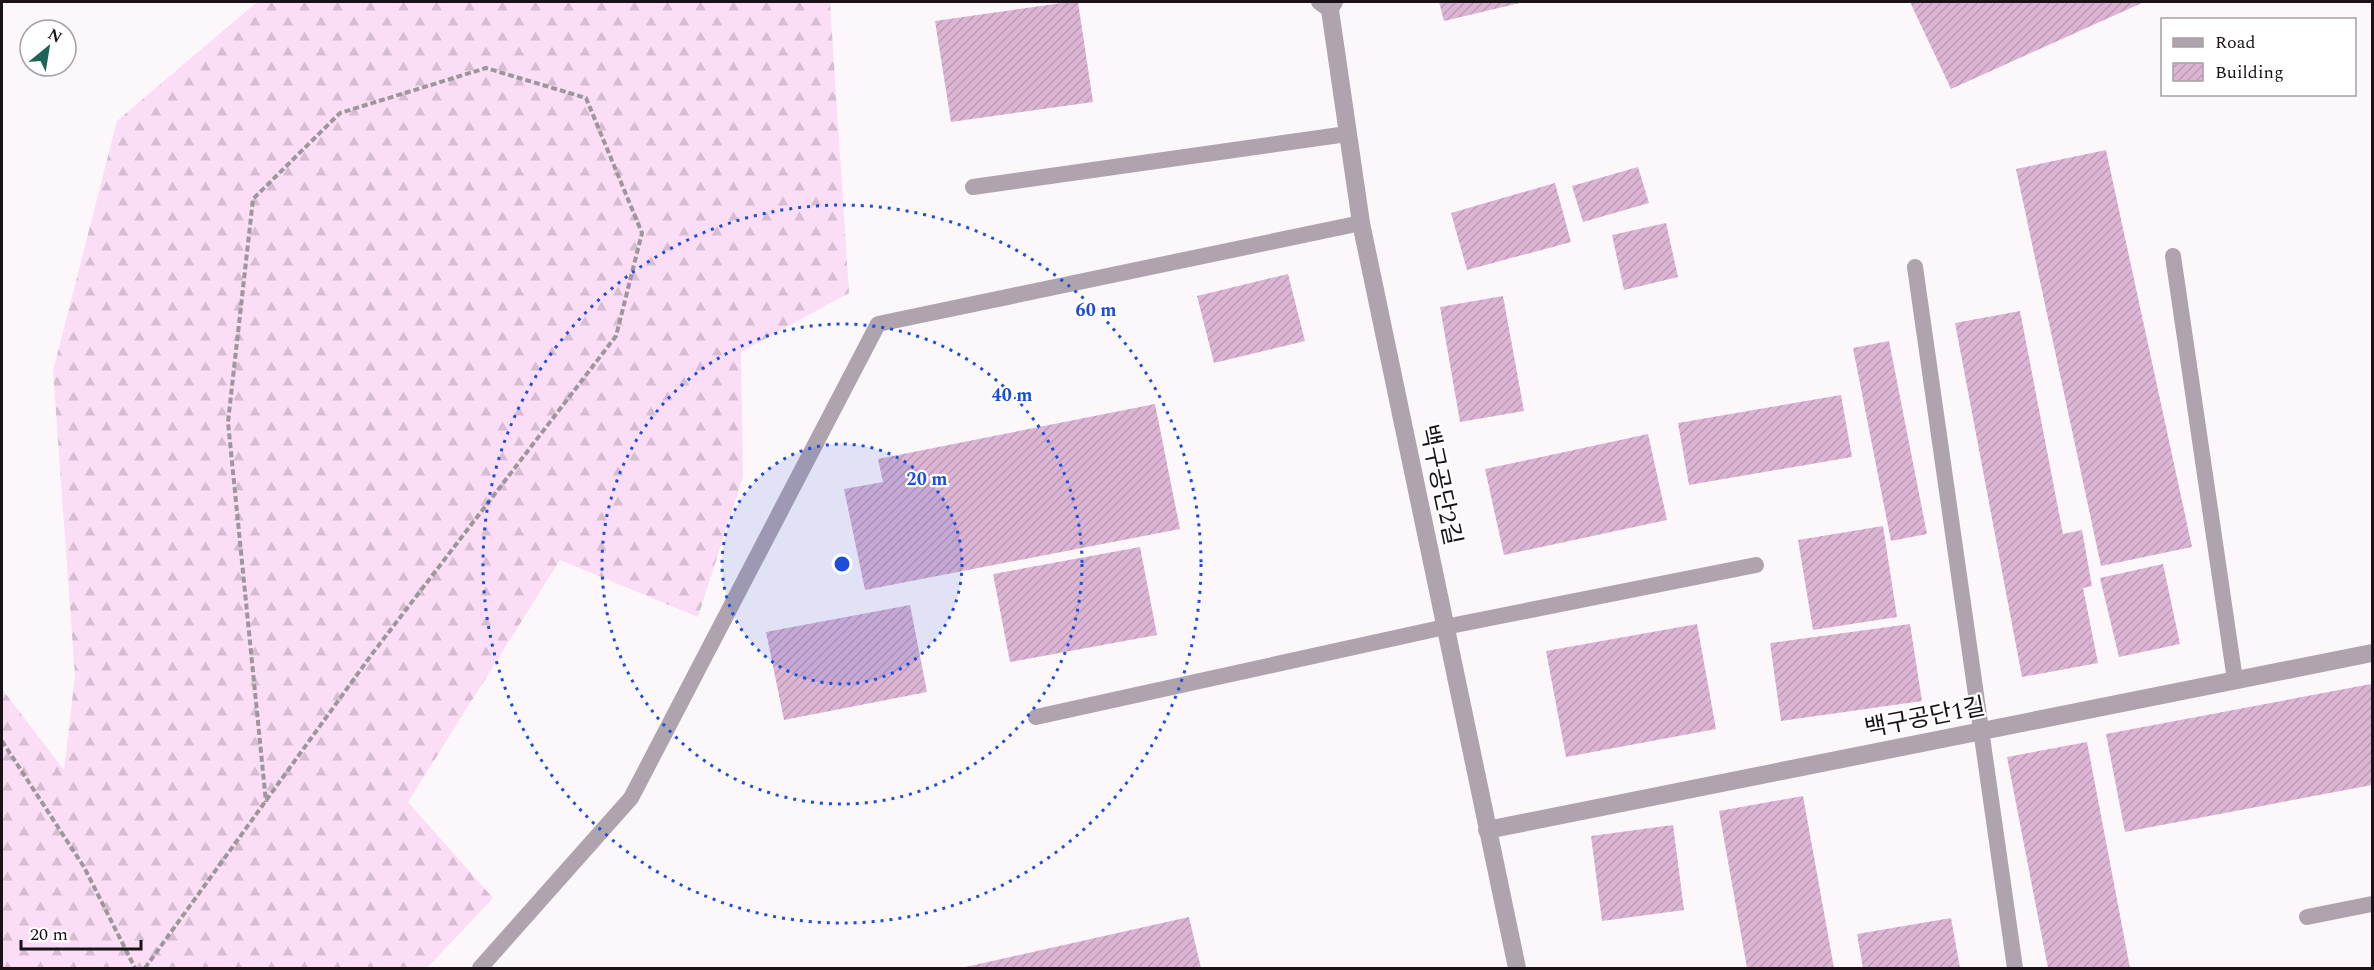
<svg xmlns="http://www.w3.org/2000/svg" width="2374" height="970" viewBox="0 0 2374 970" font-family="Spectral,'Noto Sans KR',serif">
<defs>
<pattern id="forest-firs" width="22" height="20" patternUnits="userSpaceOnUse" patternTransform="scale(1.5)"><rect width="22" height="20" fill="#fbdef6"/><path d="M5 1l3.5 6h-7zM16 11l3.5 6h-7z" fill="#d7bdd2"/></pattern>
<pattern id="building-hatch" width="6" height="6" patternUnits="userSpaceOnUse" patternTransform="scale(1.5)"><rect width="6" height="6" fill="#dcb5d4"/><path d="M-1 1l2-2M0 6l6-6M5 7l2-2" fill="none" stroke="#bc9bb5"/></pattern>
</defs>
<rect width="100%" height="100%" fill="#fcf7fb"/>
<!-- forest -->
<path fill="url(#forest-firs)" d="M257 2H830L849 293 741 352 743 476 698 617 560 560 408 802 493 898 427 968H2V689L64 770 75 676 53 371 117 121Z"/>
<!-- building -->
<path fill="url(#building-hatch)" d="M1069 2H1078L1093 102 951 122 935 21Z
M1439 2H1524L1444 21Z
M1910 2H2144L1951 89Z
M2106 150 2192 547 2101 566 2016 169Z
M1638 167 1649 203 1583 222 1572 186Z
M1555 183 1571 242 1467 270 1451 213Z
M1666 223 1678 277 1624 290 1612 235Z
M1288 274 1305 341 1214 363 1197 296Z
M1503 296 1524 411 1460 422 1440 307Z
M2020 311 2063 534 2082 530 2092 586 2083 588 2098 663 2022 677 1955 323Z
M1889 341 1927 534 1891 541 1853 348Z
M1841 395 1852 457 1689 485 1678 423Z
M1155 404 1180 529 865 590 844 489 883 482 878 459Z
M1648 434 1667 520 1504 555 1485 469Z
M1883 526 1897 617 1813 630 1798 540Z
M1140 547 1157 635 1010 662 993 574Z
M2163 564 2180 644 2119 657 2100 578Z
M910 605 927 692 784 720 766 632Z
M1697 624 1716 729 1566 757 1546 651Z
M1910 624 1922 701 1781 721 1770 643Z
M2371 684 2372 785 2125 832 2106 734Z
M2087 742 2130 968H2048L2007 757Z
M1803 796 1834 968H1747L1719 811Z
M1673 825 1684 910 1602 921 1591 836Z
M1189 917 1201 968H961Z
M1951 918 1960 968H1863L1857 934Z"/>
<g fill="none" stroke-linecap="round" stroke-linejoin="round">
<!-- path -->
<path stroke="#9d969c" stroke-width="4" stroke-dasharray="6 3" stroke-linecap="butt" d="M2 741 84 867 135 968
M145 968 372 654 616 336 642 233 586 98 486 68 340 113 253 199 228 422 266 802"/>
<!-- service -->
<path stroke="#afa4ad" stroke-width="16" d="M1319 2 1330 10 1335 2
M973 187 1347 134
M2173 256 2235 680
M1915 267 2015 968
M1036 717 1445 627 1756 565
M2307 917 2372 904
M480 968 631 798 878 324 1361 223"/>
<!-- minor -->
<path stroke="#afa4ad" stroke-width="18" d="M1330 10 1361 223 1517 968
M1487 830 2372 653"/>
</g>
<!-- distance rings -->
<circle cx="842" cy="564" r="120" fill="#1d4ed8" fill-opacity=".12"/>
<g fill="none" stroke="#1d4ed8" stroke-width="3" stroke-dasharray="3 6">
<circle cx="842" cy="564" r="120"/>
<circle cx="842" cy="564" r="240"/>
<circle cx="842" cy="564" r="359"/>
</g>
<g text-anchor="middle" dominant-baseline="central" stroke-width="4.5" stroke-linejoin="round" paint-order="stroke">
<!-- street labels -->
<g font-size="24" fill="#1b1219" stroke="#fff">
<text transform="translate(1440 485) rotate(78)">백구공단2길</text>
<text transform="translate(1925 718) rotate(-11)">백구공단1길</text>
</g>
</g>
<circle cx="842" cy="564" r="9" fill="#1d4ed8" stroke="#fff" stroke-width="3"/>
<g font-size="18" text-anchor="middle" font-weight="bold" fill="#1d4ed8" stroke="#fff" stroke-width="4.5" stroke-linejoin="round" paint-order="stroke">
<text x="1096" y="316">60 m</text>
<text x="1012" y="401">40 m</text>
<text x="927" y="485">20 m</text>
</g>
<!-- border -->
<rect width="2374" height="970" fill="none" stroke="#1b1219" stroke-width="6"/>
<!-- legend -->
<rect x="2161" y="18" width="195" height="78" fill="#ffffff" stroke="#a4a0a3" stroke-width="1.5"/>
<rect x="2173" y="38" width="30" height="9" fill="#afa4ad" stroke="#a4a0a3" stroke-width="1.5"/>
<text x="2215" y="48" font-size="18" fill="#1b1219">Road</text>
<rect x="2173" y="63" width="30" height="18" fill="url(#building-hatch)" stroke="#a4a0a3" stroke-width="1.5"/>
<text x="2215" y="78" font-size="18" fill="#1b1219">Building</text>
<!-- north arrow -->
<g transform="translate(48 48) rotate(30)"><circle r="28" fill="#ffffff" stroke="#a4a0a3" stroke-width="1.5"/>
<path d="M0-4.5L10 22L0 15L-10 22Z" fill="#1e6458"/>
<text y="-9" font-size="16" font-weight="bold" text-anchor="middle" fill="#1b1219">N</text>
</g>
<!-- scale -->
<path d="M21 940v9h120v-9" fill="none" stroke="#1b1219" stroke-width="3"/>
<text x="30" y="940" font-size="18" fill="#1b1219" stroke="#ffffff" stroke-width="4.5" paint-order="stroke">20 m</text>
</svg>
